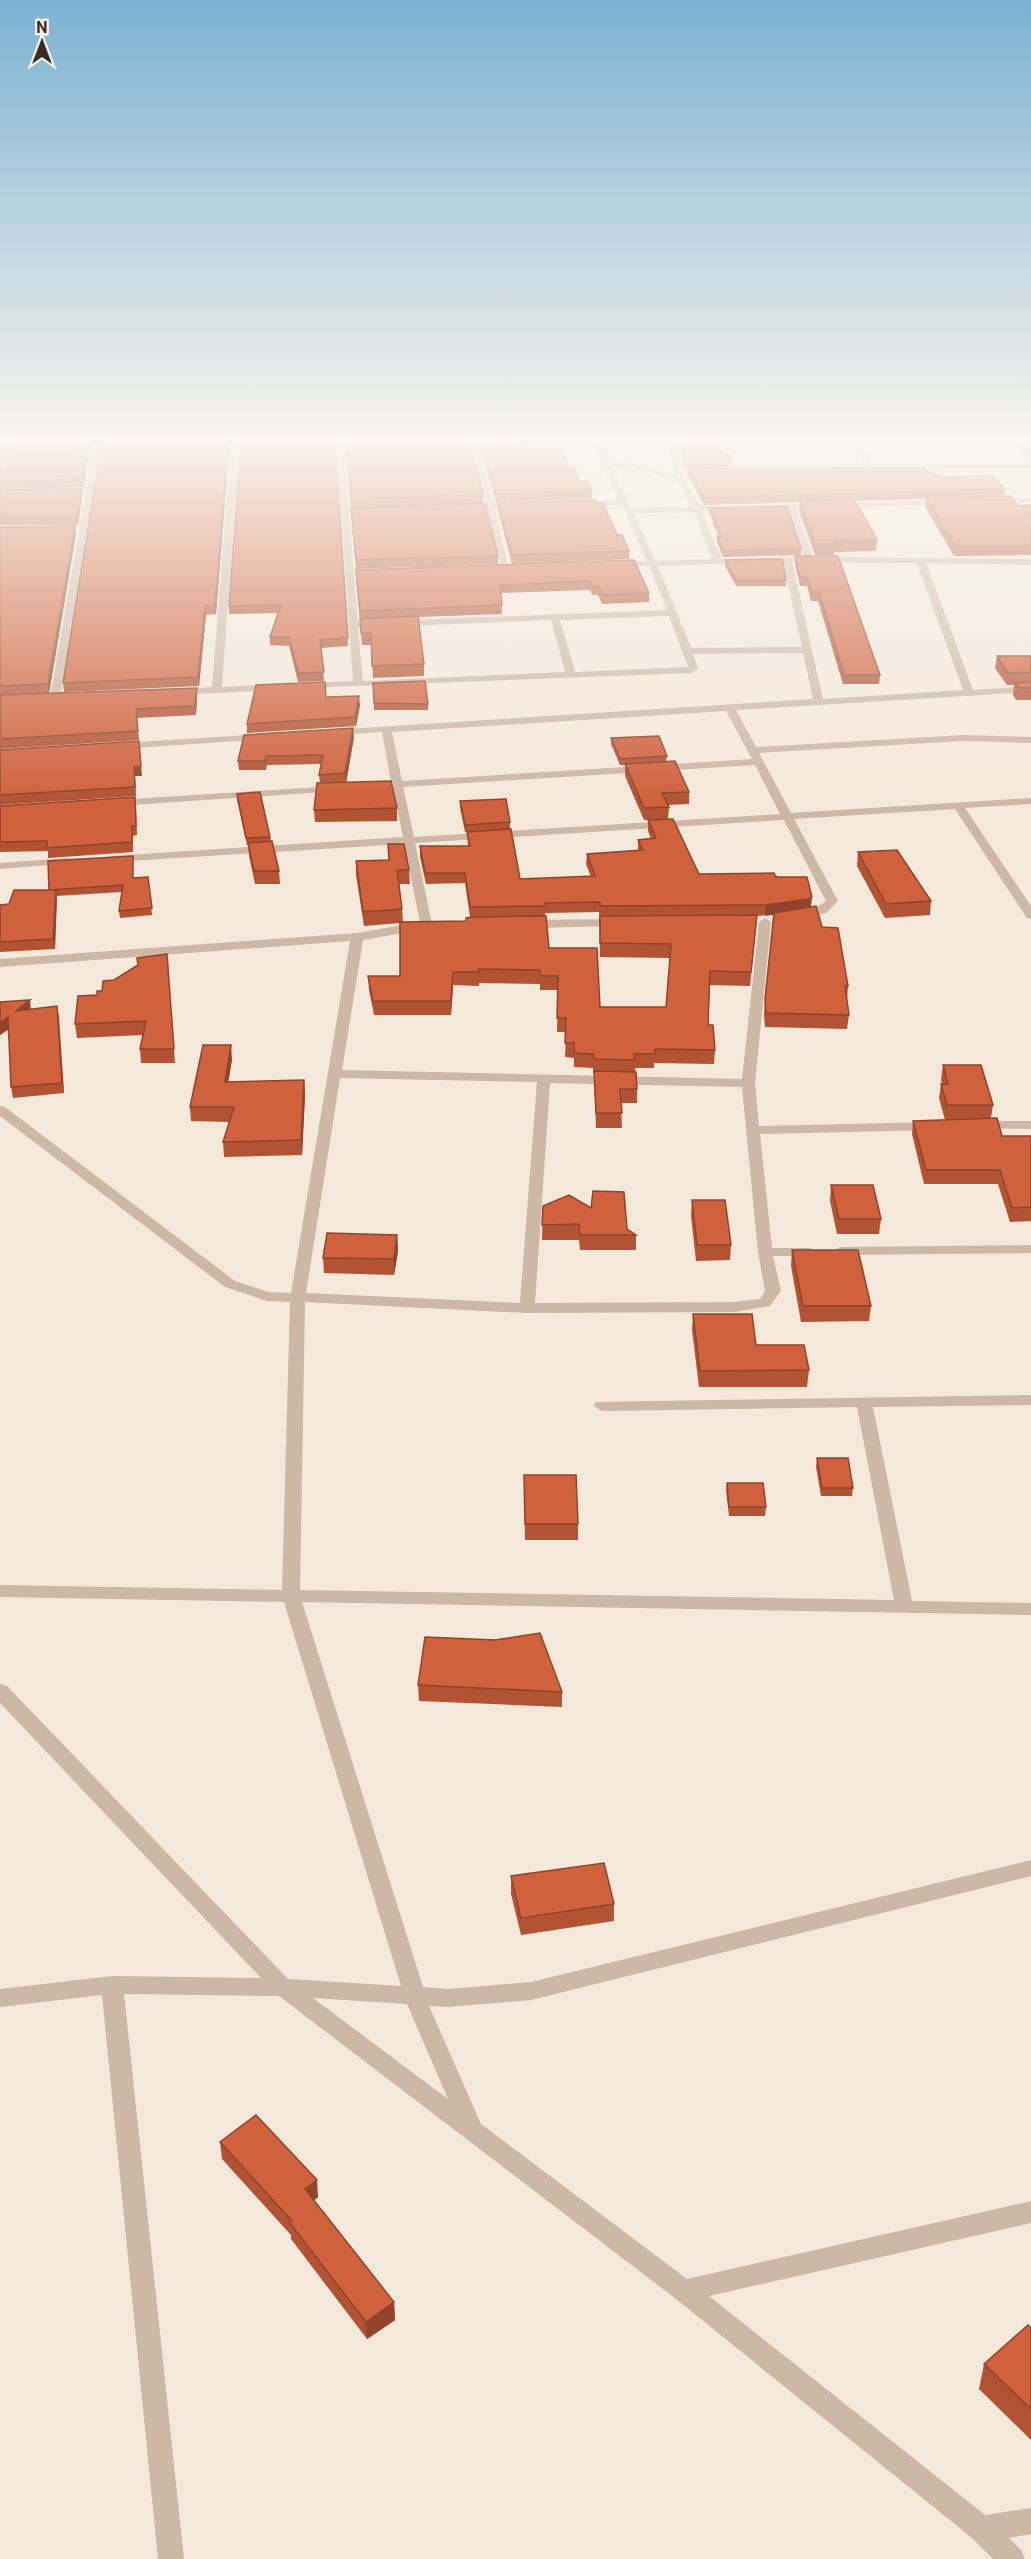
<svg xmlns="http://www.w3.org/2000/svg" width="1031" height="2559" viewBox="0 0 1031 2559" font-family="Roboto,sans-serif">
<rect width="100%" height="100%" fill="#f4e8da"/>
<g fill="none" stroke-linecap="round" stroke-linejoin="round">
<!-- minor -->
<path fill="#cdb7a5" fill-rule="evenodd" d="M94 443H102L60 698 55 701 50 698Z
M336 443H344L349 509H372L376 511 372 513 349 514 354 571 377 570 381 573 377 576H354L358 622 667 610 649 566 617 568 613 565 617 562 647 561 622 505 576 506 572 504 576 502 619 500 592 443H600L609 461 635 464 674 475 669 443H677L680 469H709V473H681L700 506H730L734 508 730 510 702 511 721 559 804 557 788 510H766L762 508 763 506 946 500 950 502 949 504 796 509 813 557 1031 559V565L926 563 973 690 1031 686V692L736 710 756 747 963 735 1031 737V743L963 741 759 753 791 813 1031 798V804L965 808 1031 906V919L1027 918 955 809 794 819 838 901 826 913 798 921 794 920V914L813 910 826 901 784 820 415 843 432 924 420 930 363 940 342 1070 742 1079 759 922 765 918 771 922 755 1083 759 1126 933 1122 940 1126 933 1130 760 1134 772 1248H810L817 1252 810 1256H773L781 1291 770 1306 735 1312 527 1313 305 1302 300 1590 894 1600 857 1407 602 1411 594 1406 596 1402 1031 1395V1405L873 1407 912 1601 1031 1603V1615L302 1602 423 1987 448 1989 531 1982 1031 1860V1876L531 2000 448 2007 429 2006 481 2124 687 2279 1031 2201V2223L709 2296 985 2515 1031 2508V2534L1009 2538 1021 2550 1025 2559H993L972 2538 676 2299 279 1996 124 1994 184 2559H158L102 1995 0 2007V1989L112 1976 261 1978 0 1703V1684L7 1686 288 1979 401 1986 284 1602 0 1597V1585L282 1590 290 1302 267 1301 225 1287 0 1116V1106L5 1107 235 1281 268 1292 291 1293 350 941 0 967V959L357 933 420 922 404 844 112 862 106 859 112 856 403 837 393 788 371 789 366 786 371 783 391 782 382 732 335 735 331 734V730L813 699 803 653 693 654 698 668 692 673 303 688 301 686 306 683 353 681ZM611 466 634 468 677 480 692 507 631 508ZM694 512 712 559 655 561 634 513ZM783 562 802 647 691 648 658 566ZM792 562 917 563 963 690 823 699ZM669 616 688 667 575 672 560 620ZM551 620 565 672 363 681 358 628ZM726 711 752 759 402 781 392 732ZM755 765 780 814 414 837 403 787ZM340 1078 537 1082 520 1303 306 1293ZM550 1083 742 1087 758 1252 765 1291 760 1299 735 1302 535 1303ZM313 1998 407 2004 448 2099Z
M470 443H478L494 504H516L520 506 516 508 495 509 509 571 502 569 487 510H468L464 508 468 506 486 505Z
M851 443H859L873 465H1031V469L826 470V466H829L865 465Z
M1014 443H1022L1031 455V462Z
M235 444 239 446 222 687 276 684 281 687 276 690 177 695 174 694V690L212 687 231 446Z
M1031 498V502L994 503 990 501 994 499Z
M263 734 268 737 267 739 120 749 115 746 120 743Z
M335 786 340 789 339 791 117 806 112 803 117 800Z
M67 858 71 859V863L0 869V863Z
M618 919 622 920V926L528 928 522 924 528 920Z
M978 1121H1031V1129L973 1128 971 1125Z
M1031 1245V1253L840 1255 833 1251 840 1247Z"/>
</g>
<!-- wall -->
<path fill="#b25334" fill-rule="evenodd" d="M0 443H92L88 463 0 450Z
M346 443 483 495V503L351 507Z
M480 443H522L524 448 570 468 580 481 592 491V499L496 502Z
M679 443H720L721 455 732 458V466L683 467Z
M335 444 348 646 321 648 324 681 298 682 289 646 270 645V637L278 613 229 614V606Z
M0 450 86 472 84 487 0 490Z
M229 450 216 614 206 615 199 686 64 692 63 683Z
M688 468 929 473 944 477 1005 489 1004 496 1018 506 1031 507V555L954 556 925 507 926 499 854 501 877 540 876 551 834 552V555H815L799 511 800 502 704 505 688 475Z
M82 489V496L78 525H0V490Z
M498 503H596L617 535 629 551V559L512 564 498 511Z
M709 508 801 549V555L723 557 717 542V536H719L713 524V520L709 513Z
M351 516 498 556V564L356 569Z
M75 526 76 534 49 693 0 695V527Z
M795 556 880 675 879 684H843L818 601H811L807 586H800L795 564Z
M634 560 649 593V602L602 604 598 595H592L590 590 501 593 502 614 418 617 424 664V676L373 678 371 645H362L356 578Z
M725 560 786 580V586H736L725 566Z
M997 656H1031V700H1016L1013 695 1014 685H1007L995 668Z
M373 683 428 704V710H374Z
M0 695 197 697 196 715 137 718 139 740 0 749Z
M360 705 356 726 247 733V724Z
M354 737 346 782 397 808V821L315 822 314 810 320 783 319 775 321 764 267 765 266 770H239L238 761Z
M611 738 667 756 666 761 689 792V804L668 805 669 807 668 819 644 820 625 776V765H620L611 744Z
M0 750 142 776H135L136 796 0 805Z
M237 794 270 837 271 841 279 871 280 884H255L249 856 248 845H247L237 800Z
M460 801 510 822V829L465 832 460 807Z
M0 806 136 807 137 835 133 836V852L48 858V851L0 852Z
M648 820 699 874 776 877 812 907 822 927 848 986 847 1000 849 1015 847 1029 765 1027 764 1014 765 999 774 914 757 916 750 986 710 985 708 1025 715 1050 714 1064 654 1063V1068H635L637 1089V1103H621L622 1128H596L594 1073H593V1068L574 1067V1058L565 1057 566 1032H557L558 990H540V984L479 983V986L453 985 451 1015H374L369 990 368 976H400V923L364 926 356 875V861L409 870 410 884H399L402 909 403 922 466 921 470 917 465 883 426 884 420 857V846H468L467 832 520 879 591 877 586 864 587 854 638 850V840L651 839 648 831ZM599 912 600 957 670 958 666 1007H600L549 948 545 913Z
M858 852 931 901 930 915 885 918 857 866Z
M133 863V878L148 877 152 915 120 918 119 911 122 892 56 896 55 949 0 952V905L9 904Z
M167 954 175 1063H141L140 1049 143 1035 77 1038 75 1024 97 995 114 980Z
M0 1002 31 1009 57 1006 64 1093 13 1098 11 1087 9 1029 0 1035Z
M232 1059 228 1082 304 1080 305 1095 302 1155 224 1157 223 1142 229 1122 191 1121 190 1107Z
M943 1065 993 1105 991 1118 1002 1136H1031V1221L1010 1222 998 1184H924L912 1134 913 1121 945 1120 939 1098 941 1084H942L941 1080Z
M831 1185 881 1219 879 1234H837L830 1201Z
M692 1200 731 1245 730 1260 696 1261 691 1216Z
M543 1206 627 1229 636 1235V1250H580L579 1240H542Z
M397 1235 398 1251 394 1275 324 1273 323 1258Z
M792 1250 871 1306 869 1321 801 1322 791 1266Z
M693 1314 809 1370 807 1387H699L692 1330Z
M817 1458 853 1488 852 1496H821L816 1467Z
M524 1475 578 1524V1540H525Z
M727 1483 766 1507 765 1516H729L726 1491Z
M418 1685 562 1692V1707L419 1701Z
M511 1876 614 1904V1921L521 1935 511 1894Z
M220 2142 318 2197 314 2201 394 2302 395 2320 367 2339 291 2239V2235L222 2159Z
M1031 2328V2440L979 2389 984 2364Z"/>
<!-- shaded-wall -->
<path fill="#91442b" d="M90 443H92L88 463 87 456Z
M228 443 229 450 216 614 215 606Z
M86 464V472L84 487 83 479Z
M82 489V496L78 525 77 517Z
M75 526 76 534 49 693 48 684Z
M205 606 206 615 199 686 198 677Z
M197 688V697L196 715 195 706Z
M359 696 360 705 356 726 355 717Z
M353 728 354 737 346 783 345 773Z
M139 741 142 776H135L136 796 134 767Z
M56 890 57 900 55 949 53 939Z
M812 897 811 907 807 910 765 916 766 905Z
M453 972V985L451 1015V1001Z
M30 1000 31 1011H16Z
M57 1006 59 1017 64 1093 62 1083Z
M8 1017 10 1028 0 1035V1023Z
M231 1045 232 1059 226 1096 225 1082Z
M304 1080 305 1095 302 1155 301 1140Z
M397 1235 398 1251 394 1275V1259Z
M317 2180 318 2197 306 2206 305 2189Z
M394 2302 395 2320 367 2339 366 2322Z"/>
<!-- building -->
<path fill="#cf613d" stroke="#91442b" stroke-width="1.5" d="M3 443H90L87 456Z
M102 443H228L215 606H205L198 677 63 683Z
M241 443 335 444 348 638 320 640 324 672 298 673 289 637H270L281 605 229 606Z
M346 443H469L483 495 351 499Z
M482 443H522L524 448 560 447 570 468H575L580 481H588L592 491 496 494Z
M681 443H720L721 455H732V458L684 459Z
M0 450 86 464 83 479 0 482Z
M688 468H924L929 473 944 477 992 476 1005 489 705 498Z
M82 489 77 517H0V490Z
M1011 496 1018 506 1029 505 1031 507V546H955L926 498Z
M854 499 877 540 834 541 835 544H815L800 501Z
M595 500 596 503H603L617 535H622L629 551 512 555 498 503Z
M485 503 498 556 356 560 351 508Z
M787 506 801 549 723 551 717 536H722L713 519H716L709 508Z
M75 526 48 684 0 686V527Z
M795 556H838L880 675H844L819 592H812L807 577H800Z
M782 559 786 580H736L725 560Z
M634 560 649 593 602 595 598 586 593 587 590 581 500 585 502 605 360 611 356 570Z
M418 616 424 664 372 666 371 633H361L360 619Z
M997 656H1031V672L1008 673Z
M425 681 428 704 374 703 373 683Z
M325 682 326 697 359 696 355 717 247 724 256 685Z
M1031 682V688H1018L1015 683Z
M197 688 195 706 136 709 138 731 0 739V695Z
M353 728 345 773 319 775 323 755 266 756 265 761H238L244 735Z
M659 736 667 756 620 759 611 738Z
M139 741 141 766 134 767 135 787 0 795V750Z
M675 761 689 792 662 793 669 807 644 808 625 764Z
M391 781 397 808 314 810 317 783Z
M260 792 270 837 246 838 237 794Z
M135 797 136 826H132V842L47 848V841L0 842V806Z
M506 799 510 822 465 825 460 801Z
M673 819 699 874 774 873 776 877H807L812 897 808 899 766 905 600 906V902L545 903V906L470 907 465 873H425L420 846H470L467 832 511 829 520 879 595 876 587 854 643 850 638 840 656 838 648 820Z
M272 841 279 871H254L248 843Z
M388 844H404L409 870H397L402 909 363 912 356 861 389 860Z
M897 850 931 901 886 904 858 852Z
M133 856V878L148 877 152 908 119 911 123 885 49 890 48 861Z
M14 890H56L53 939 0 942V905L9 904Z
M816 906 822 927 838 928 848 986H845L849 1015 766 1013 765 999 774 913Z
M757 915 751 972 710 971 708 1025H713L715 1050 655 1049V1054H634L635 1060 594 1059 593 1054 574 1053V1043H565L566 1018H557L558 976H541L540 970 479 969V972H453L451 1001H373L368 976H400V922L466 921V918L472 917 546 916 549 948H597L600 1007H666L671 944 600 943V916Z
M167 954 174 1049H140L146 1021 75 1024 78 996 97 995V991H102L103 981 114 980 138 965 137 958Z
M30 1000 16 1011 57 1006 62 1083 11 1087 8 1017 0 1023V1002Z
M203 1045H231L225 1082 304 1080 301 1140 223 1142 234 1107H190Z
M943 1065H981L993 1105H947L941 1084H948Z
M594 1071 636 1072 637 1089H620L622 1113H596Z
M997 1118 1002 1136H1031V1207L1012 1208 1000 1170H926L913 1121Z
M831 1185H873L881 1219H839Z
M593 1191 624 1192 627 1229 636 1235H580L579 1224 542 1225 543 1206 569 1195 591 1208Z
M692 1200H725L731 1245H697Z
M327 1233 397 1235 394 1259 323 1258Z
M792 1250H858L871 1306H803Z
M693 1314H752L756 1345H804L809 1370 700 1371Z
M817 1458H848L853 1488H822Z
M524 1475H576L578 1524H525Z
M727 1483H763L766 1507H729Z
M540 1633 562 1692 418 1685 425 1637 495 1640Z
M604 1863 614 1904 521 1918 511 1876Z
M256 2115 317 2180 305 2189 394 2302 366 2322 289 2222 292 2221 220 2142Z
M1028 2325 1031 2328V2409L984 2364Z"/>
<!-- sky -->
<linearGradient id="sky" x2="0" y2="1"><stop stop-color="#7bb2d3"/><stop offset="0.55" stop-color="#faf5ee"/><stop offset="1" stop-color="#faf5ee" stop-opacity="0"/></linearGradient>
<rect width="1031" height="801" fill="url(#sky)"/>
<!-- north arrow -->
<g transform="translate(42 42)" stroke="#fbf2e7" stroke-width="4.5" paint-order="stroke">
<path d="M0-4.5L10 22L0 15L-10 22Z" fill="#382c27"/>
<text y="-9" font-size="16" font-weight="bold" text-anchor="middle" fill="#382c27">N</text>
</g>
</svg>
